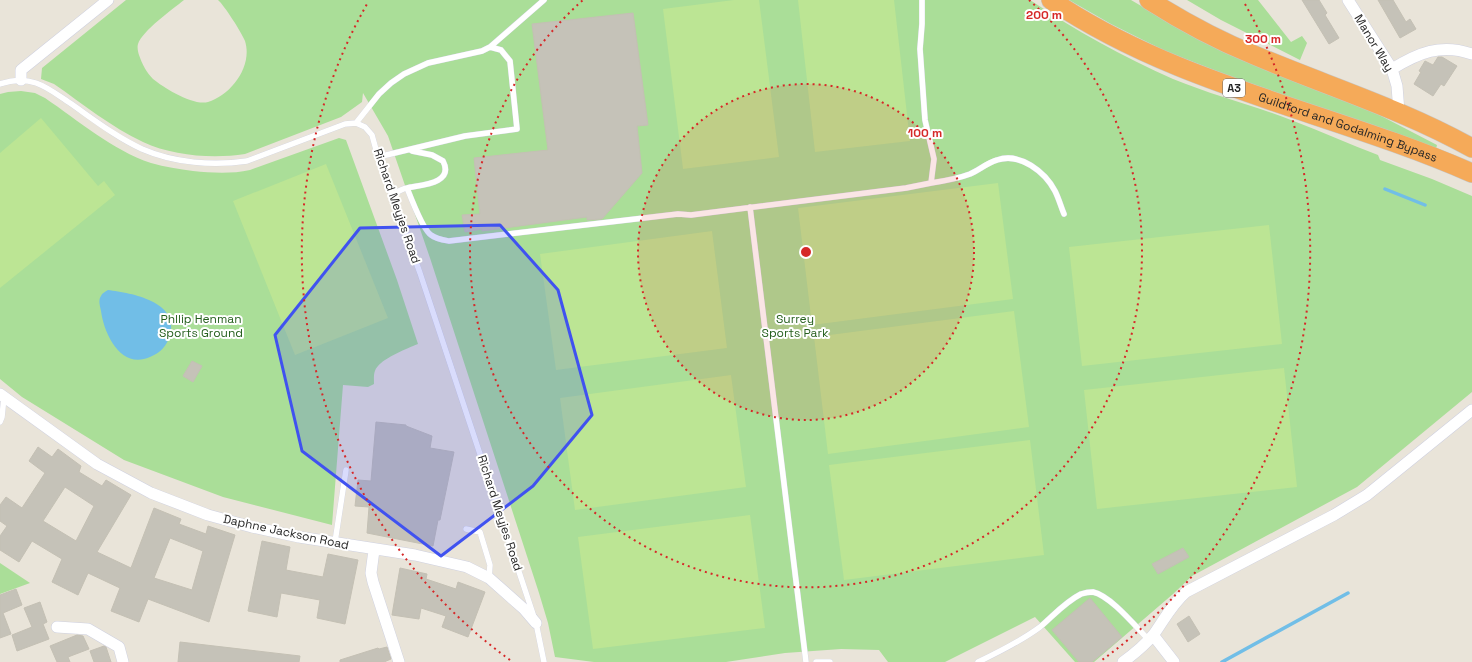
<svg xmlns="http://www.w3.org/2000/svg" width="1472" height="662" viewBox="0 0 1472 662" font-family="'Space Grotesk',sans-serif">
<rect width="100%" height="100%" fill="#e9e4d9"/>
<!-- green -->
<path fill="#aade98" d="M126 0H184C173 9 142 31 138 44 137 47 138 52 139 55 142 64 147 73 153 79 164 88 193 106 208 102 231 95 253 66 245 41 242 33 224 5 218 0H1030C1075 30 1123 57 1173 79 1212 95 1252 105 1291 120 1320 131 1349 144 1378 155L1380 160 1432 179 1472 196V392L1357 487 1192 576 1173 594 1094 662H1075L1035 617 945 662H888L879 650 841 649 785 653 726 662H594L555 657 548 623 539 593 430 258 388 136 363 93 362 102 341 117 245 154C213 159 173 156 143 142 111 127 83 104 54 84L41 79 42 68Z
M1069 0H1131L1167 21 1362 106 1437 145 1436 149 1224 74 1165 51 1111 24Z
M1187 0H1258L1291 42 1302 36 1307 43 1300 60 1221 20Z
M21 91 35 93 45 98C79 121 112 150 151 163 165 167 179 169 193 171 212 173 232 174 250 170L339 138 346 140 397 280 418 344C408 348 384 358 378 366 373 371 374 378 374 384L368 387 343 385 332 525 223 497 124 460 22 397 0 379V94L8 92Z
M0 563 30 583 0 594Z"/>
<!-- pitch -->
<path fill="#bce594" d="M734 0H759L779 157 683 169 663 9Z
M798 0H894L910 141 815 152Z
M41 118 98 186 104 181 115 195 0 288V153Z
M326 164 388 318 295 355 233 201Z
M998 183 1013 299 812 325 798 208Z
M1269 225 1282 344 1082 366 1069 247Z
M712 231 727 348 556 370 540 254Z
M1014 311 1029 427 828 454 814 337Z
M1284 368 1297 487 1097 509 1084 390Z
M731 375 746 487 575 510 560 398Z
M1030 440 1044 555 844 580 829 465Z
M750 515 765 628 593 649 578 537Z"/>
<!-- water -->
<path fill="#71bee7" d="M108 290C132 293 180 302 170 335 167 346 160 353 150 357 121 370 104 334 101 311 100 306 98 300 101 296 102 293 105 292 108 290Z"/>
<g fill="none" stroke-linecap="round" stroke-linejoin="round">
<!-- stream -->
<path stroke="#71bee7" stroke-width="3.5" d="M1385 189 1425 205
M1222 662 1348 593"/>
</g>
<!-- building -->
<path fill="#c5c2b8" stroke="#c4c0b4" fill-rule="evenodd" d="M1302 0H1319L1327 13 1325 15 1339 38 1329 44Z
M1378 0H1393L1406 22 1410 19 1416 29 1400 38Z
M633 13 648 125 637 126 642 173 602 219 587 220V217L482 231V229L465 232 462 215 480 214 474 158 548 150 532 24Z
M1438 57H1442L1457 66 1444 86 1441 84 1433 96 1414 84 1421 72 1419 71 1425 61 1433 65Z
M192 361 202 366 193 382 183 376Z
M376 422 406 425V426L432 436 430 448 454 452 440 520H438L433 546 367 533 369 507 355 506 358 480 371 481Z
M38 447 52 457 58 449 81 466 79 472 102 486 106 480 131 495 97 552 131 568 154 508 181 519 179 524 206 534 208 526 235 535 209 622 148 599 139 622 111 611 120 588 88 573 78 595 52 582 62 559 32 541 19 562 0 550V536L7 526 0 521V505L6 497 22 508 45 473 29 461ZM65 487 94 506 76 541 43 521ZM170 538 203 551 192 590 154 578Z
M262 541 290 547 286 570 323 577 328 554 358 560 345 624 317 618 320 600 281 593 277 617 248 611Z
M1183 548 1189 557 1158 574 1152 564Z
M400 568 427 574 426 579 456 589 458 582 485 592 468 637 442 627 446 616 421 608 419 619 392 615Z
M16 589 22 605 3 613 11 634 0 638V595Z
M1090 598 1122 637 1092 662H1079L1052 630Z
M40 602 47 622 43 624 49 639 17 651 12 635 32 627 24 608Z
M1189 616 1200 634 1188 642 1177 624Z
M77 635 83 636 89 649 68 657 70 662H57L50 646Z
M180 642 300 656 299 662H178Z
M104 646 106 647 111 662H94L90 651Z
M387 647 391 659 384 662H340V660L378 648 379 649Z"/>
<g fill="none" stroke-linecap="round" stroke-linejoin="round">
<defs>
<path id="lane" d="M490 47 544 0
M0 84C12 80 24 79 36 83 48 87 59 96 70 103 93 119 116 137 142 149 174 163 213 166 247 161L345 124 356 123 365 127 372 135 378 157 420 273 536 623 544 662
M356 123 379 94 391 83 404 74 428 63 482 51 490 47 501 50 510 61 517 129 465 136 378 157
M931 183C944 181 957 179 970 174 979 170 987 163 997 160 1020 152 1045 172 1055 191 1059 199 1061 207 1064 214
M407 188C411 198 423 230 431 235 436 239 443 240 449 241L678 214 691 215 906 188 931 183 934 159 925 120 920 49 922 24V0
M392 195C397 192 401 189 407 188 419 185 455 184 443 161L432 155 412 151
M750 207 806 662
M0 422 2 417 4 397
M466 529 480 532 490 565 489 578
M335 542 346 470
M816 662H830
M978 662C999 652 1021 641 1040 627 1053 616 1065 602 1081 594 1084 593 1089 592 1093 592 1111 596 1136 627 1149 640"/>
<path id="street" d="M1348 0 1392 69 1397 86 1399 112
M1392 69C1418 53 1441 43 1472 54
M21 80V70L108 0
M0 394 97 464 151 493 208 515 252 527 299 537 415 555 467 567 489 578 524 609 536 623
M374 550 371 573 373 582 399 662
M57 627 88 629 119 647 123 662
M1153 635 1174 662
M1123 662C1134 654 1145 645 1154 634 1164 620 1172 604 1186 592L1334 515 1367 495 1472 410"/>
<g id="highway">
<path id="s1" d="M1051 0C1178 86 1333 112 1472 173"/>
<path d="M1149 0C1182 21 1217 40 1254 55 1327 86 1402 109 1472 148"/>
</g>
</defs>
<!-- lane casing -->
<use href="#lane" stroke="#cfd1e0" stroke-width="6"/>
<!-- street casing -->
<use href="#street" stroke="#cfd1e0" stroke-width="12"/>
<!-- highway casing -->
<use href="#highway" stroke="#c7c7c7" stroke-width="20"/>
<!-- lane -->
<use href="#lane" stroke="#fff" stroke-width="5.5"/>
<!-- street -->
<use href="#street" stroke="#fff" stroke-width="11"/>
<!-- highway -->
<use href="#highway" stroke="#f5aa59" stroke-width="19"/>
</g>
<!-- marked area -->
<path fill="#4052f0" fill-opacity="0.2" stroke="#4052f0" stroke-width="3" stroke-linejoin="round" d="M500 225 558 290 592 415 533 486 441 556 302 451 275 335 360 228Z"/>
<!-- distance rings -->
<circle cx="806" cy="252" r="168" fill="#d62828" fill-opacity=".12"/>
<g fill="none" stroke="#d62828" stroke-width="2" stroke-dasharray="2 4">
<circle cx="806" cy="252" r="168"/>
<path d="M1029 0A336 336 0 1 1 583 0"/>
<path d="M510 660A504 504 0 0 1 367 4M1245 4A504 504 0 0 1 1102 660"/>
</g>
<g text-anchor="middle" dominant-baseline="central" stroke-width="4" stroke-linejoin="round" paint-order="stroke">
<!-- shield labels -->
<rect fill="#fff" stroke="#686868" stroke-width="1" x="1223" y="79" width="22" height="18" rx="3"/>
<g font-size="11" font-weight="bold" fill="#272727">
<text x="1234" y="88">A3</text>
</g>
<!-- street labels -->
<g font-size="12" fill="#272727" stroke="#fff">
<text transform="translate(1374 43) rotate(59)">Manor Way</text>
<text stroke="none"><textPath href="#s1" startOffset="324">Guildford and Godalming Bypass</textPath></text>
<text transform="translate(397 206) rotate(71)">Richard Meyjes Road</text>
<text transform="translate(500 513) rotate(72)">Richard Meyjes Road</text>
<text transform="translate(286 532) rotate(12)">Daphne Jackson Road</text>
</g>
<!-- park labels -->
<g font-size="12" fill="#255f1d" stroke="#fff">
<text x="201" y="319">Phllip Henman<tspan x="201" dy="14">Sports Ground</tspan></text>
<text x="795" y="319">Surrey<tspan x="795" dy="14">Sports Park</tspan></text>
</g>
</g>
<circle cx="806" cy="252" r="6" fill="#d62828" stroke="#fff" stroke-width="2"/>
<g font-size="12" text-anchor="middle" font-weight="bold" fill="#d62828" stroke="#fff" stroke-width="4" stroke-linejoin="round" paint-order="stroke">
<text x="1044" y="19">200 m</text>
<text x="1263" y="43">300 m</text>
<text x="925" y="137">100 m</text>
</g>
</svg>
